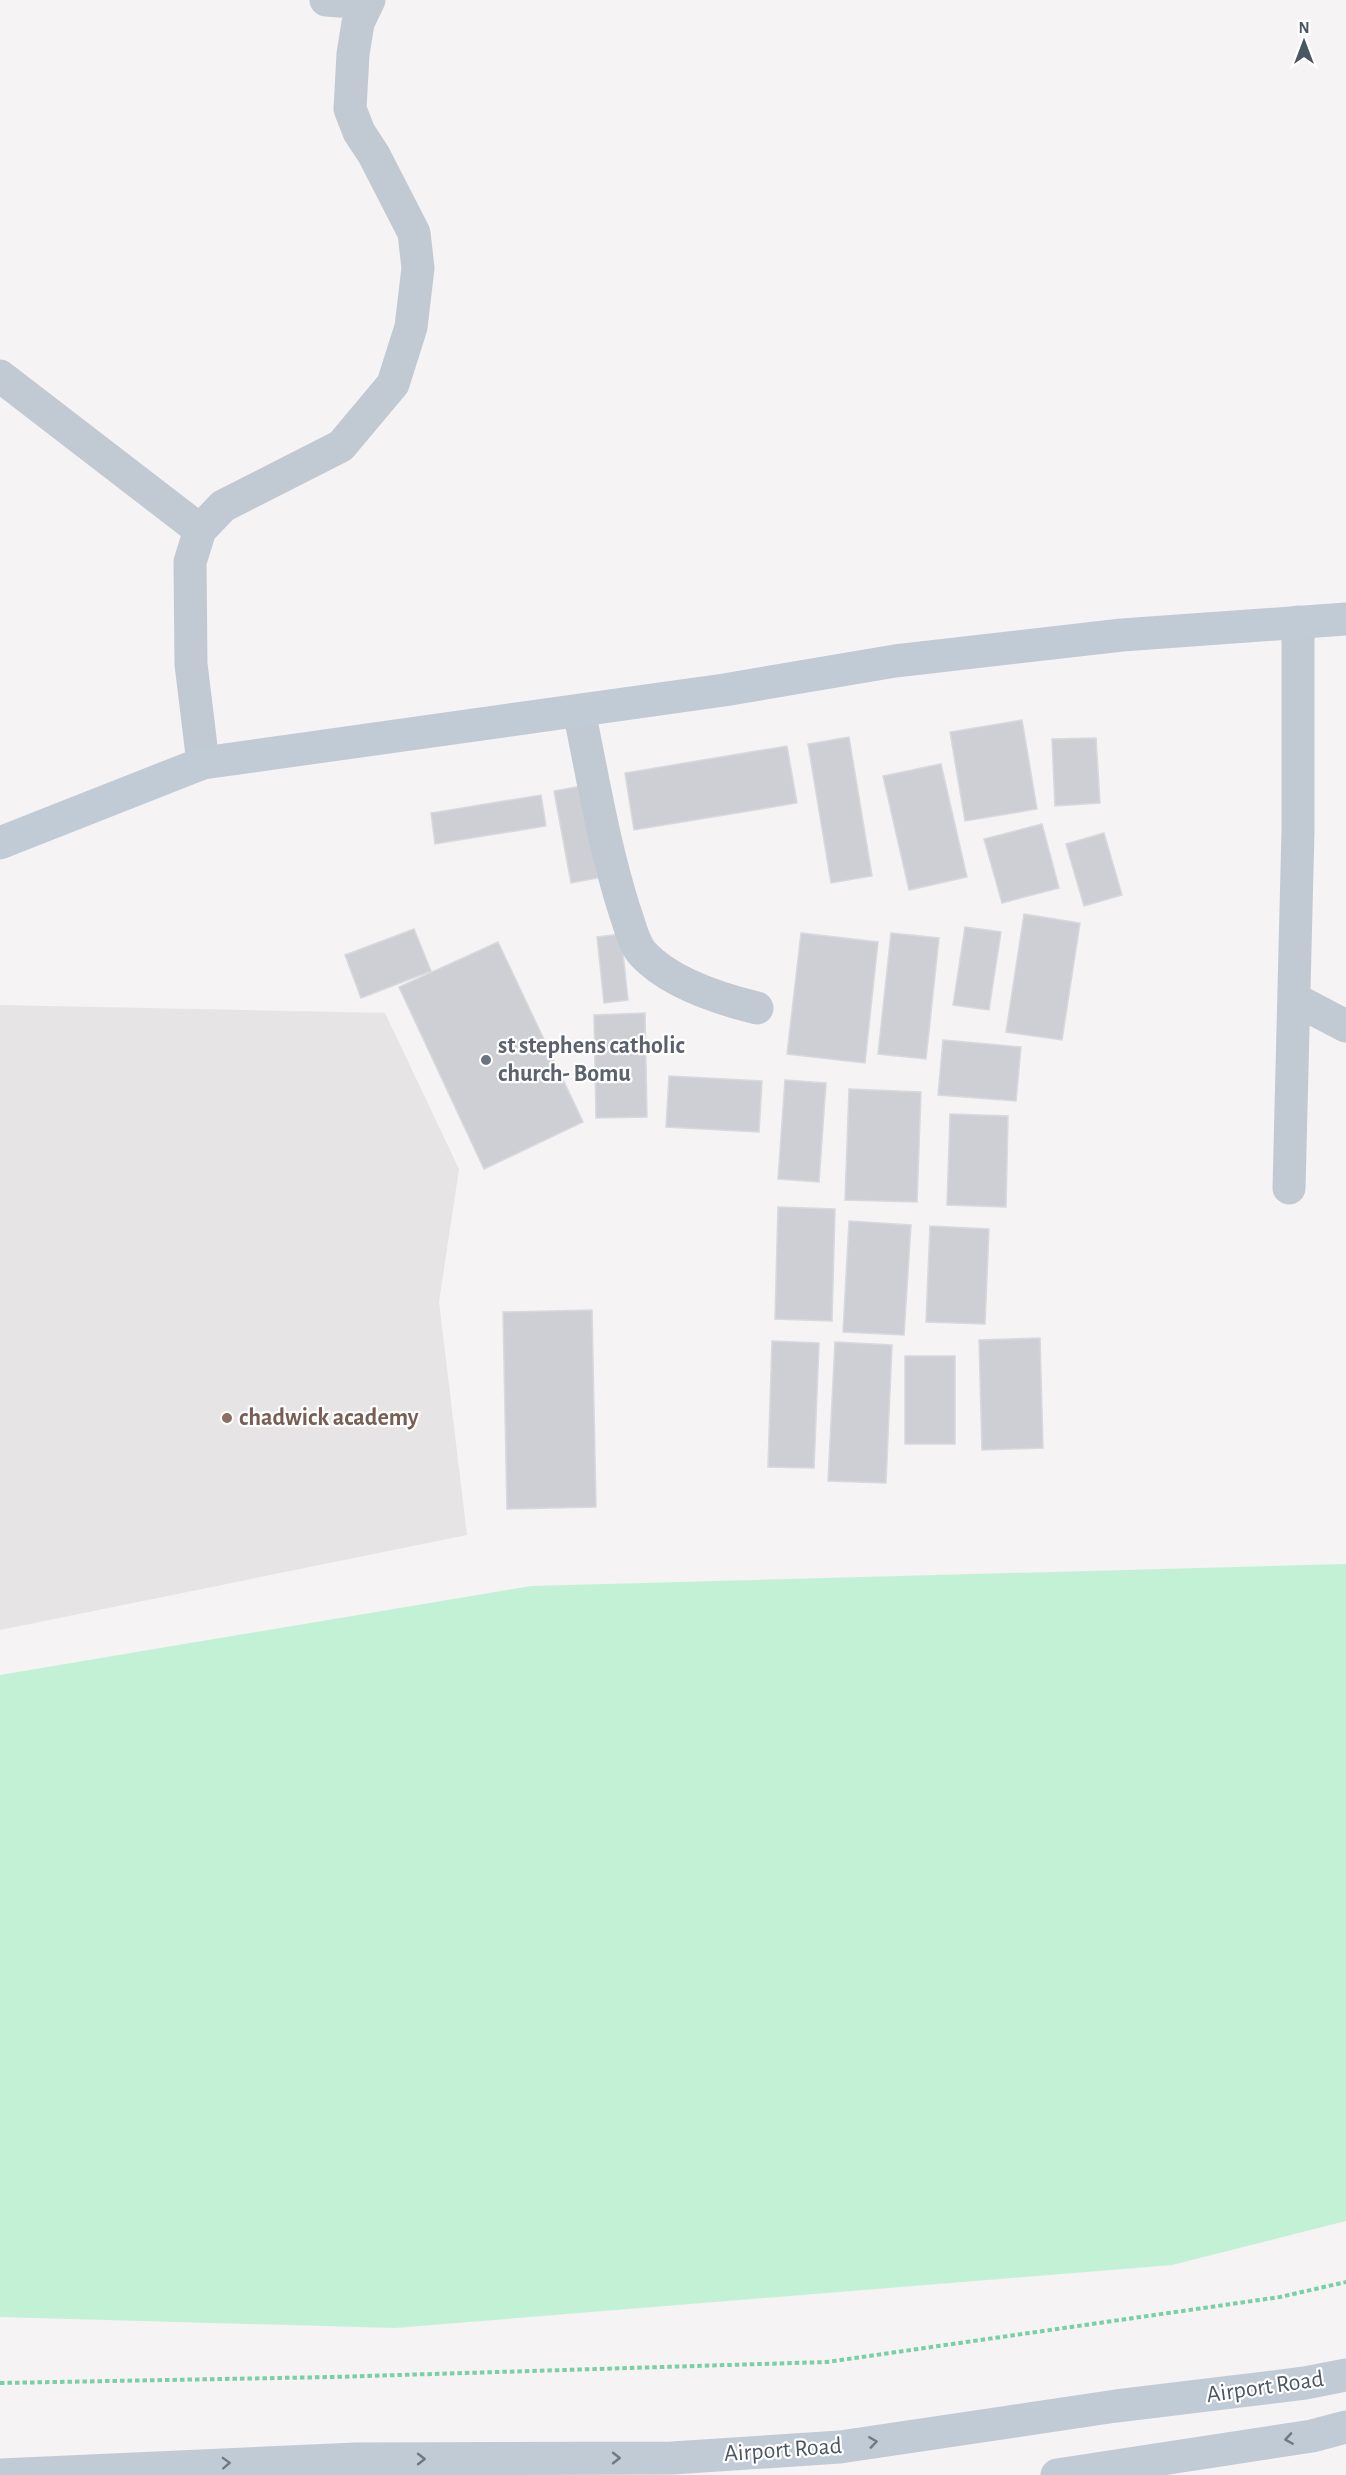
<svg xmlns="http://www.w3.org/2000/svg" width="1346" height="2475" viewBox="0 0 1346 2475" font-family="'Alegreya Sans',sans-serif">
<rect width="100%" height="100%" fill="#f5f3f3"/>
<!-- education -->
<path fill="#e6e4e5" d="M0 1005 385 1013 459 1169 439 1302 467 1535 0 1630Z"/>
<!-- green -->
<path fill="#c3f1d5" d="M1346 1564V2221L1172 2265 395 2328 0 2317V1675L531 1586Z"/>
<!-- building -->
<path fill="#cdcfd5" stroke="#d7d9de" stroke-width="1.5" d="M1022 720 1037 809 965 821 950 732Z
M849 737 872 876 831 883 808 744Z
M1096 738 1100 803 1055 806 1052 739Z
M787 746 797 803 634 830 625 773Z
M941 764 967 877 909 890 883 776Z
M581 786 598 878 571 883 554 791Z
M541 795 546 826 435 844 431 813Z
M1042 824 1059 888 1002 903 984 839Z
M1104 833 1122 895 1084 906 1066 844Z
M1024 914 1080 923 1062 1040 1006 1032Z
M965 927 1001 932 989 1010 953 1005Z
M414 929 431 971 361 998 345 955Z
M801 933 878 942 865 1063 787 1054Z
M891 933 939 938 926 1059 878 1054Z
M621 934 628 1000 604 1003 597 937Z
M498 942 583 1122 484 1169 399 987Z
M645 1013 647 1117 596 1118 594 1015Z
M943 1040 1021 1047 1016 1101 938 1095Z
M669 1076 762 1081 759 1132 666 1127Z
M785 1080 826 1083 819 1182 778 1179Z
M849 1089 921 1092 917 1202 845 1200Z
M950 1114 1008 1116 1006 1207 947 1205Z
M778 1207 835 1209 832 1321 775 1319Z
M849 1221 911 1225 904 1335 843 1332Z
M930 1226 989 1229 985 1324 926 1322Z
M592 1310 596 1507 507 1509 503 1312Z
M1040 1338 1043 1448 982 1450 979 1340Z
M772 1341 819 1343 814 1468 768 1467Z
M835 1342 892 1345 886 1483 828 1481Z
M905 1356H955V1444H905Z"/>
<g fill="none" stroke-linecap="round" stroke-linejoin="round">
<!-- path -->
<path stroke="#7ad0a6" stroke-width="4" stroke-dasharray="4.5 3" stroke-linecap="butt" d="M0 2383 333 2377 827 2362 1280 2297 1346 2282"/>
<!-- street -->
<path stroke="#c1cad2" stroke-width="33" d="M326 0 367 3
M0 376 200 530
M579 711C593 778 604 847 625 912 630 925 633 943 643 954 670 983 720 999 757 1008
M203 763 191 664 190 562 200 530 223 506 341 446 393 384 411 327 418 268 414 233 374 155 359 132 350 109 353 54 358 23 369 0
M1294 999 1346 1026
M1289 1188 1298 830V622"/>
<!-- secondary -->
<path stroke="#c1cbd6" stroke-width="33" d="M0 843 203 763 724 690 895 661 1122 635 1346 619
M0 2475 356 2459 672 2458 840 2447 1116 2406 1305 2383 1346 2375
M1057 2475 1312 2436 1346 2427"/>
</g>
<!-- one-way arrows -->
<defs><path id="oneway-chevron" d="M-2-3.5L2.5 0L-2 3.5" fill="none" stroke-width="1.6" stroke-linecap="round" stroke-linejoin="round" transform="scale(1.5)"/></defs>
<g stroke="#6e7984">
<use href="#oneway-chevron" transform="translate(1289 2439) rotate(171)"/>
<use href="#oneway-chevron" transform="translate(873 2442) rotate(-8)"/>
<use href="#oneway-chevron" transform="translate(616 2458)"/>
<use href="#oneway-chevron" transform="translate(421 2459)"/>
<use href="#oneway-chevron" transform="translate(226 2463) rotate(-2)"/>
</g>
<!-- markers -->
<circle fill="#6b7280" stroke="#fff" stroke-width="2" cx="486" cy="1060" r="6"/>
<circle fill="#8d6e63" stroke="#fff" stroke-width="2" cx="227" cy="1418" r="6"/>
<g text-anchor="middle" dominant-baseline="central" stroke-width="4.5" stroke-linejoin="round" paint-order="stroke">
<!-- worship labels -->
<g font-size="24" font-weight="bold" fill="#5b616d" stroke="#fff" text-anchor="start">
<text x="498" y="1046">st stephens catholic<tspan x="498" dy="28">church- Bomu</tspan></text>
</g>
<!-- education labels -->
<g font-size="24" font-weight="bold" fill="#785e54" stroke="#fff" text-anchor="start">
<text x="239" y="1418">chadwick academy</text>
</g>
<!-- street labels -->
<g font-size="24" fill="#4a5661" stroke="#fff">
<text transform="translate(1265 2387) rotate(-8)">Airport Road</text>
<text transform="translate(783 2450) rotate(-4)">Airport Road</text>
</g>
</g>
<!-- north arrow -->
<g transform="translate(1304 42)" stroke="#ffffff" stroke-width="4.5" paint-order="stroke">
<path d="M0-4.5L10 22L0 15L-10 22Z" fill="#4a5661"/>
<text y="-9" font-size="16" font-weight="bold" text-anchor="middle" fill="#4a5661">N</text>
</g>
</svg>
